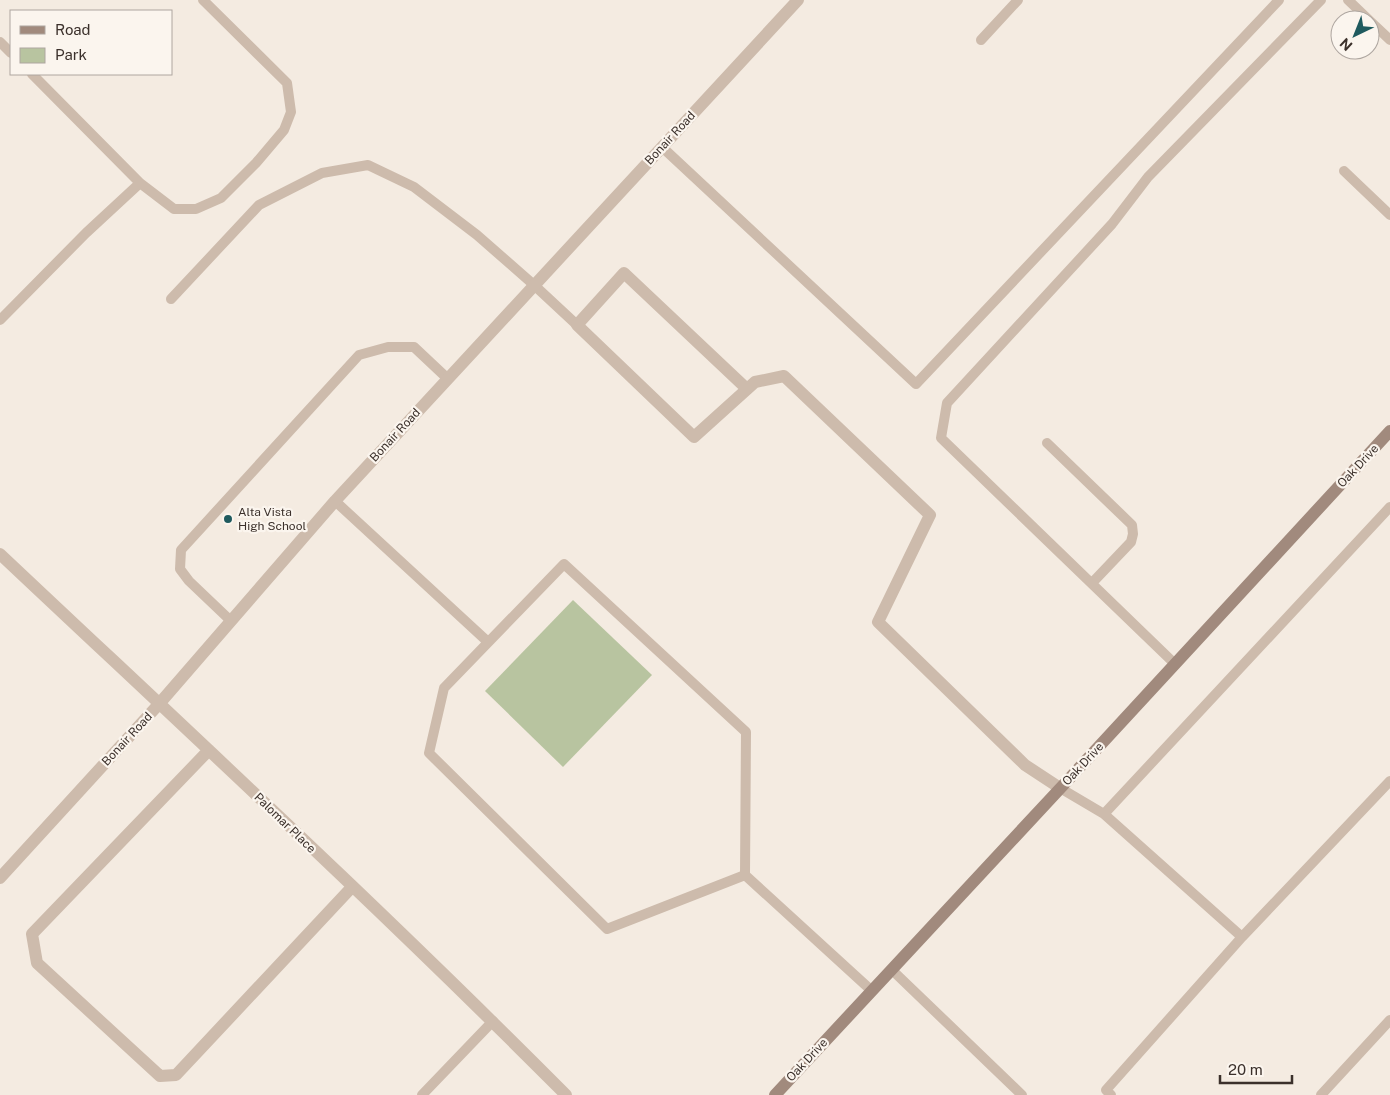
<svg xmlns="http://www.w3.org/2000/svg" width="1390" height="1095" viewBox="0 0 1390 1095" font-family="'Public Sans',sans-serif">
<rect width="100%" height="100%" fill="#f4ebe1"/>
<!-- green -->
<path fill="#b8c4a0" d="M573 600 652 675 563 767 485 691Z"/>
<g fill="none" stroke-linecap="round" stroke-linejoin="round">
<!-- lane -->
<path stroke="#cdbbac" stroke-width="10" d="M1348 0 1369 20
M1370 21 1390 40
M981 40 1018 0
M0 42 11 53
M32 74 140 183 174 209H196L221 198 256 163 284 130 291 112 287 83 203 0
M662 147 916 384 1279 0
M1344 171 1390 215
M171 299 259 205 322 173 368 165 414 187 477 235 534 285 577 325
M0 320 86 233 140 183
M1047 443 1132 525 1133 534 1131 542 1092 583
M335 501 488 642
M231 621 189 581 180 569 181 550 359 355 388 347H414L448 379
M1175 664 941 438 947 403 1112 224 1148 177 1321 0
M1060 788 1104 814 1242 937
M1104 814 1390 507
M745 875 607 929 429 753 444 688 564 564 746 732 745 875 872 991
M892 970 1022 1095
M422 1095 493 1021
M1111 1095 1106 1090 1242 937 1390 781
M1321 1095 1390 1020"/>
<!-- street -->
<path stroke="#cdbbac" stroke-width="12" d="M747 389 624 273 577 325 694 437 755 382 784 376 930 515 878 622 1025 765 1060 788
M0 554C190 733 382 910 566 1095
M209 750 32 934 37 963 160 1076 176 1075 352 887
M0 878 159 704 335 501 798 0"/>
<!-- secondary -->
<path stroke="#a18a7d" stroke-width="12" d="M775 1095 1068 780 1390 431"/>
</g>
<!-- markers -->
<circle fill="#1f5a5e" stroke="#fbf5ee" stroke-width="2" cx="228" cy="519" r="5"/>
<g text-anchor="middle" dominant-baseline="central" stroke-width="4.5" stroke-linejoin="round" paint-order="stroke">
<!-- street labels -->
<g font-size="12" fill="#3b302b" stroke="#fbf5ee">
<text transform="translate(670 138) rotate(-47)">Bonair Road</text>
<text transform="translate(395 435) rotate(-47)">Bonair Road</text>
<text transform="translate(1358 466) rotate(-47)">Oak Drive</text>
<text transform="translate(127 739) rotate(-47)">Bonair Road</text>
<text transform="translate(1083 764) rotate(-47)">Oak Drive</text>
<text transform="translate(285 823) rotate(44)">Palomar Place</text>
<text transform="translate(807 1060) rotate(-47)">Oak Drive</text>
</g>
<!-- poi labels -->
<g font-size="12" fill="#3b302b" stroke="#fbf5ee" text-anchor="start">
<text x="238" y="512">Alta Vista<tspan x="238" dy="14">High School</tspan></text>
</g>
</g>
<!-- legend -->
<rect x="10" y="10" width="162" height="65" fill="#fbf5ee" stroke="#aea6a0"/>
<rect x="20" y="26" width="25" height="8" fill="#a18a7d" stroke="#aea6a0"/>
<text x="55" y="35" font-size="15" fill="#3b302b">Road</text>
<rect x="20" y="48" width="25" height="15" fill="#b8c4a0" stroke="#aea6a0"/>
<text x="55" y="60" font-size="15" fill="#3b302b">Park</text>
<!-- north arrow -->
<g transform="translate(1355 35) rotate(223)"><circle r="24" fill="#fbf5ee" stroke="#aea6a0"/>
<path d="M0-4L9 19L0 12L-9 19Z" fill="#1f5a5e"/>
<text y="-8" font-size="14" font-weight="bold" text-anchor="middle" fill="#3b302b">N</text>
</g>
<!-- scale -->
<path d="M1220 1075v8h72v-8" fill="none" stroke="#3b302b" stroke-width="2.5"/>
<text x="1228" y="1075" font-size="15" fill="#3b302b" stroke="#fbf5ee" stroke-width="4" paint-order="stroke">20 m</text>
</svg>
